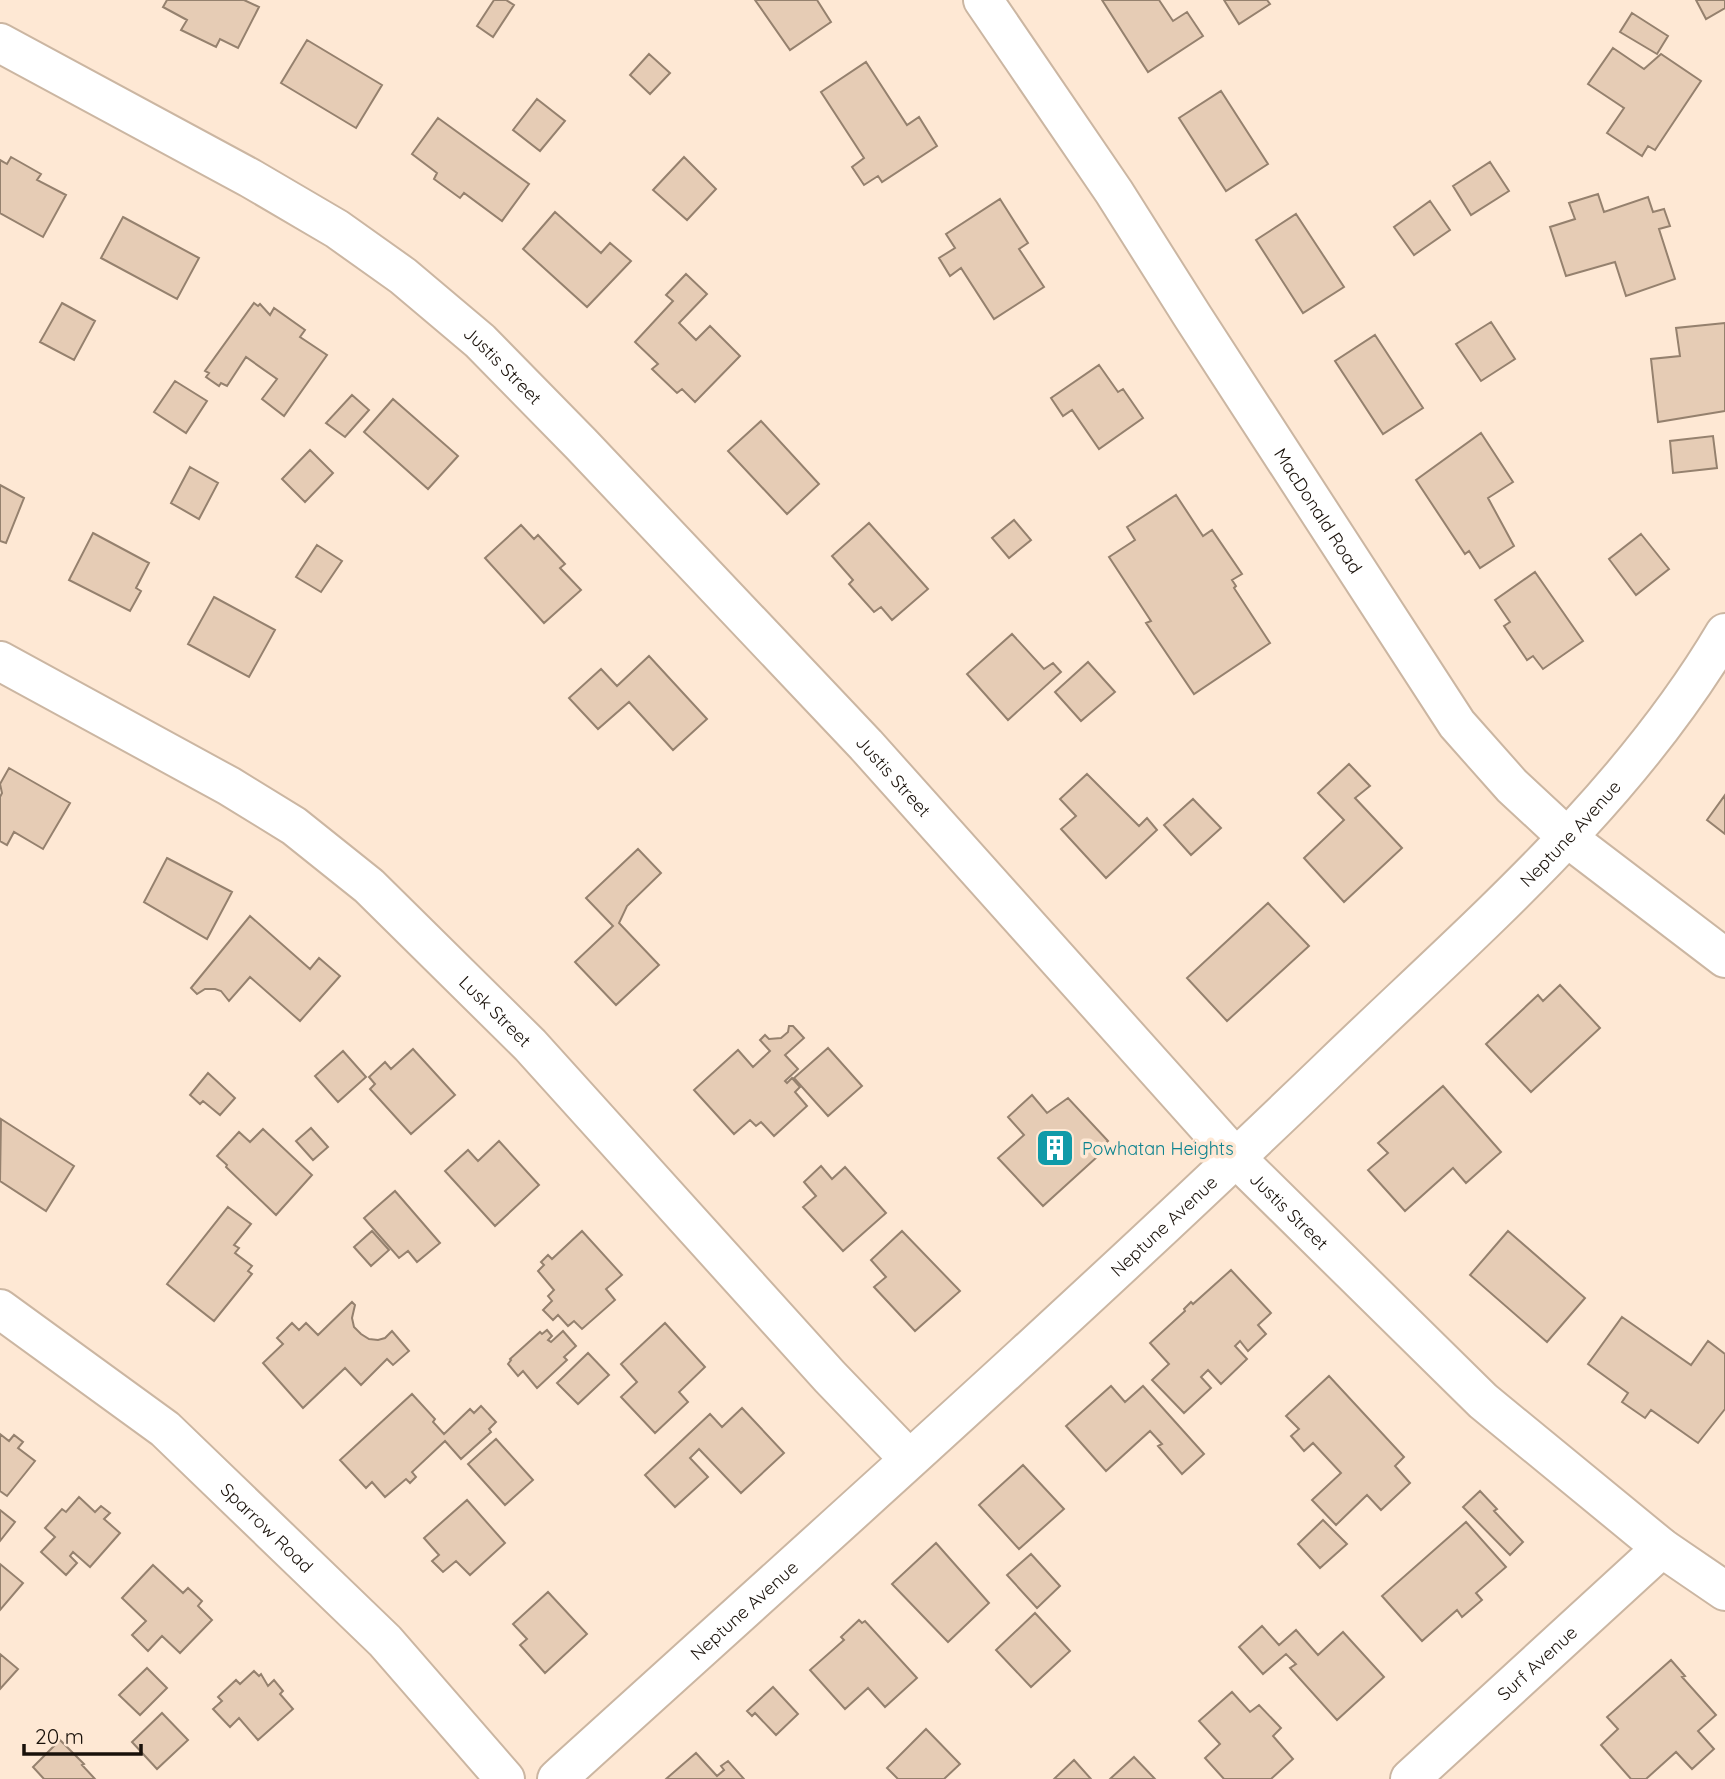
<svg xmlns="http://www.w3.org/2000/svg" width="1725" height="1779" viewBox="0 0 1725 1779" font-family="Quicksand,sans-serif">
<rect width="100%" height="100%" fill="#fee8d4"/>
<!-- building -->
<path fill="#e6ccb5" stroke="#95816e" stroke-width="2" d="M167 0H244L259 7 238 48 220 39 216 47 181 30 187 20 163 7Z
M494 0H506L514 5 493 37 477 26Z
M755 0H817L831 22 790 50Z
M1102 0H1159L1173 21 1187 12 1203 36 1148 72Z
M1224 0H1267L1270 4 1239 24Z
M1696 0H1725V8L1706 19Z
M1632 13 1668 36 1657 54 1620 32Z
M307 40 382 85 356 128 281 83Z
M1613 48 1644 69 1661 54 1701 81 1655 150 1648 146 1642 156 1607 133 1624 108 1588 84Z
M649 54 670 73 650 94 630 75Z
M866 62 907 125 919 117 937 146 882 182 878 176 864 185 852 167 864 158 821 92Z
M1221 91 1268 164 1226 191 1179 118Z
M537 99 565 121 540 151 513 130Z
M438 118 529 184 502 221 464 193 460 198 434 179 437 173 412 154Z
M11 157 41 174 37 180 66 195 43 237 0 213V160L7 164Z
M684 157 716 189 687 220 653 190Z
M1490 162 1509 191 1471 215 1453 186Z
M1598 194 1604 212 1648 197 1653 212 1664 209 1670 226 1659 229 1675 279 1626 296 1615 262 1566 276 1550 227 1575 219 1569 203Z
M1000 199 1028 243 1019 249 1044 287 994 319 961 268 950 276 939 258 955 248 946 234Z
M1430 201 1450 230 1414 255 1394 227Z
M555 212 601 253 610 243 631 261 587 307 523 249Z
M1296 214 1344 287 1303 313 1256 240Z
M123 217 199 258 177 299 101 258Z
M686 274 707 294 679 323 696 340 710 326 740 356 695 402 682 389 677 393 652 369 658 364 635 342 673 301 666 295Z
M62 303 95 321 74 360 40 342Z
M254 303 258 306 260 304 270 315 274 308 305 330 300 337 327 355 284 416 262 399 277 379 246 357 227 386 221 383 219 386 206 377 209 373 205 371Z
M1491 322 1515 359 1481 381 1456 344Z
M1725 323V411L1658 422 1651 359 1680 356 1676 328Z
M1375 335 1423 408 1383 434 1335 361Z
M1099 365 1118 392 1123 389 1143 418 1099 449 1072 410 1063 416 1051 398Z
M175 381 207 401 186 433 154 412Z
M352 395 369 410 345 437 326 423Z
M393 399 458 456 428 489 364 432Z
M761 421 819 484 787 514 728 451Z
M1481 433 1513 482 1488 498 1514 546 1480 568 1469 551 1465 554 1416 480Z
M1713 436 1717 468 1673 473 1670 441Z
M310 450 333 473 305 502 282 479Z
M190 467 218 483 199 519 171 503Z
M0 485 24 498 6 543 0 541Z
M1176 495 1203 536 1212 530 1242 574 1232 580 1236 586 1234 588 1270 643 1194 694 1146 623 1151 621 1109 557 1135 540 1127 527Z
M1014 520 1031 540 1009 558 992 538Z
M869 523 928 589 892 620 881 607 874 612 849 584 853 580 832 556Z
M521 525 534 539 538 535 565 564 560 568 581 590 544 623 485 558Z
M93 533 149 563 136 588 141 591 130 611 69 580Z
M1641 534 1669 569 1636 595 1609 559Z
M317 545 342 561 321 592 296 577Z
M1535 572 1583 641 1543 669 1533 656 1527 660 1504 626 1510 622 1495 600Z
M214 597 275 630 249 677 188 644Z
M1012 634 1044 669 1053 663 1061 672 1008 720 967 674Z
M649 656 707 719 673 750 629 702 598 729 569 698 601 669 617 686Z
M1088 662 1115 692 1081 721 1055 692Z
M1349 764 1370 786 1355 798 1402 848 1344 902 1304 858 1344 820 1318 793Z
M9 768 70 803 43 849 14 832 7 845 0 841V797L2 793 0 784Z
M1087 774 1139 826 1147 818 1157 830 1106 878 1061 829 1076 816 1060 799Z
M1725 795V834L1707 820Z
M1193 799 1221 828 1191 855 1164 825Z
M638 849 661 873 627 906 619 923 659 965 616 1005 575 962 613 926 586 898Z
M167 858 232 892 207 939 144 902Z
M1268 903 1309 946 1227 1021 1187 978Z
M250 916 310 969 319 958 340 976 300 1021 250 977 229 1001 221 991 215 989H205L197 994 191 988Z
M1560 985 1600 1028 1531 1092 1486 1044 1538 995 1543 1001Z
M789 1026H793L804 1038 785 1055 798 1069 785 1081 787 1083 792 1078 800 1087 795 1092 807 1106 774 1136 761 1122 756 1126 750 1120 734 1134 694 1090 738 1050 753 1067 770 1051 760 1040 765 1035 769 1039 781 1038 788 1032Z
M828 1048 862 1086 828 1116 794 1078Z
M413 1049 455 1095 411 1134 370 1089 375 1084 369 1077 385 1062 391 1069Z
M343 1051 366 1077 338 1102 315 1076Z
M208 1073 235 1098 220 1115 203 1101 200 1104 190 1095Z
M1443 1086 1501 1152 1466 1183 1453 1168 1405 1211 1368 1170 1388 1153 1378 1143Z
M1032 1095 1047 1113 1068 1098 1108 1141 1094 1154 1097 1157 1043 1206 998 1158 1024 1135 1008 1117Z
M1 1119 74 1166 46 1211 0 1181Z
M311 1128 328 1147 313 1160 296 1141Z
M263 1129 312 1175 276 1215 226 1167 227 1165 217 1156 239 1132 250 1142Z
M499 1141 539 1185 495 1226 445 1171 468 1150 478 1161Z
M821 1166 832 1179 845 1167 886 1213 843 1251 803 1207 816 1196 804 1182Z
M395 1191 440 1243 417 1262 408 1251 399 1258 364 1218Z
M228 1207 251 1224 234 1245 239 1248 235 1253 252 1266 248 1271 252 1274 214 1321 167 1284Z
M372 1231 389 1250 371 1266 354 1247Z
M582 1231 622 1275 606 1289 615 1300 582 1329 574 1321 568 1326 558 1315 553 1320 543 1310 552 1301 548 1296 554 1290 538 1271 544 1265 541 1262 548 1255 552 1259Z
M902 1231 960 1291 915 1331 874 1287 886 1277 871 1260Z
M1508 1231 1585 1298 1547 1342 1470 1275Z
M1231 1270 1271 1313 1258 1325 1266 1334 1248 1351 1240 1341 1235 1346 1247 1359 1221 1384 1208 1370 1201 1377 1211 1388 1184 1413 1152 1380 1169 1364 1150 1343 1185 1311 1184 1309 1191 1302 1193 1304Z
M352 1302 355 1305 352 1318 354 1327 361 1334 369 1339 378 1340 385 1338 392 1331 409 1351 393 1365 387 1359 361 1385 345 1368 303 1408 263 1363 283 1344 277 1338 292 1323 299 1330 306 1323 318 1335Z
M1622 1317 1691 1365 1708 1341 1725 1354V1409L1698 1443 1651 1410 1645 1418 1622 1402 1628 1393 1588 1364Z
M665 1323 705 1367 679 1392 688 1402 655 1433 621 1397 637 1382 621 1364Z
M547 1330 552 1336 548 1340 551 1342 563 1331 576 1346 564 1357 567 1360 537 1388 523 1371 518 1376 508 1364 511 1360 510 1359 540 1332 542 1334Z
M588 1353 609 1375 578 1404 557 1383Z
M1329 1376 1404 1457 1395 1466 1410 1483 1381 1510 1367 1495 1336 1525 1312 1500 1341 1473 1313 1443 1304 1451 1291 1436 1299 1429 1286 1416Z
M1111 1386 1125 1402 1143 1386 1204 1454 1182 1474 1158 1446 1162 1444 1150 1431 1106 1471 1066 1426Z
M412 1394 435 1419 433 1422 444 1434 470 1409 474 1413 481 1406 496 1422 489 1429 491 1432 461 1459 445 1441 412 1472 416 1477 410 1483 406 1479 385 1497 372 1482 366 1488 340 1460Z
M742 1408 784 1453 741 1493 699 1449 690 1458 708 1477 675 1507 645 1475 710 1414 722 1427Z
M0 1434 9 1441 14 1435 23 1442 18 1448 35 1461 7 1496 0 1491Z
M496 1439 533 1480 505 1505 468 1464Z
M1023 1465 1064 1509 1019 1549 979 1505Z
M1480 1491 1497 1509 1494 1511 1523 1542 1510 1555 1463 1507Z
M79 1497 95 1512 101 1506 110 1513 104 1519 120 1533 90 1567 73 1552 70 1556 77 1563 66 1575 41 1552 55 1537 45 1528 62 1509 66 1512Z
M467 1500 505 1543 470 1575 456 1561 443 1572 432 1561 439 1555 424 1538Z
M0 1510 15 1522 0 1541Z
M1323 1520 1347 1544 1320 1568 1298 1544Z
M1466 1522 1506 1567 1476 1593 1482 1600 1462 1617 1457 1610 1422 1641 1382 1596Z
M936 1543 989 1603 948 1642 892 1584Z
M1031 1554 1060 1586 1037 1608 1007 1575Z
M0 1564 23 1583 0 1610Z
M153 1565 183 1593 188 1588 202 1601 198 1606 212 1620 180 1653 162 1636 148 1651 132 1635 146 1621 122 1598Z
M548 1592 587 1634 545 1673 520 1645 527 1639 513 1624Z
M1035 1613 1070 1651 1031 1687 996 1650Z
M859 1620 862 1623 865 1621 917 1678 885 1707 868 1688 845 1709 810 1670 844 1640 841 1637Z
M1262 1626 1279 1645 1296 1630 1318 1655 1343 1632 1384 1677 1337 1720 1290 1668 1296 1664 1286 1654 1263 1674 1239 1647Z
M0 1654 18 1669 0 1689Z
M1671 1660 1685 1676 1682 1677 1716 1715 1698 1731 1714 1749 1692 1769 1676 1752 1646 1779H1631L1601 1745 1618 1729 1607 1717Z
M147 1668 167 1688 140 1715 119 1695Z
M254 1671 259 1676 261 1674 268 1686 274 1680 283 1691 280 1694 293 1709 258 1740 239 1718 230 1727 213 1709 222 1701 218 1697 236 1680 240 1684Z
M773 1687 798 1714 776 1735 755 1713 752 1716 747 1711Z
M1232 1692 1250 1712 1259 1705 1281 1728 1273 1736 1293 1759 1271 1779H1224L1205 1758 1220 1744 1199 1721Z
M162 1713 188 1740 157 1769 132 1742Z
M926 1729 960 1764 944 1779H898L887 1768Z
M60 1740 84 1764 82 1765 95 1779H44L33 1767Z
M696 1753 717 1776 724 1770 721 1766 728 1761 744 1779H666Z
M1134 1757 1155 1779H1110Z
M1074 1760 1091 1779H1054Z"/>
<g fill="none" stroke-linecap="round" stroke-linejoin="round">
<defs>
<g id="street">
<path id="s1" d="M983 0 1114 192 1193 317 1457 724 1512 786 1569 839 1725 958"/>
<path id="s2" d="M0 43 250 178 337 229 403 276 480 341 581 444 866 745 1236 1158 1483 1401 1662 1548 1725 1591"/>
<path id="s3" d="M0 661 229 786 294 826 369 886 530 1045 830 1377 909 1459"/>
<path id="s4" d="M0 1309 165 1429 385 1641 505 1779"/>
<path id="s5" d="M557 1779C817 1543 1080 1309 1333 1065 1473 930 1625 802 1725 633"/>
<path id="s6" d="M1410 1779 1662 1548"/>
</g>
</defs>
<!-- street casing -->
<use href="#street" stroke="#cbb6a2" stroke-width="42"/>
<!-- street -->
<use href="#street" stroke="#fff" stroke-width="38"/>
</g>
<!-- icons -->
<defs>
<symbol id="building-square" viewBox="-11 -11 22 22"><rect x="-9" y="-9" width="18" height="18" rx="4" fill="#0f9aa8" stroke="#fee8d4"/><path d="M-4-6H4V6H1V3H-1V6H-4ZM-2.5-4.3h1.7v1.8h-1.7ZM.8-4.3h1.7v1.8H.8ZM-2.5-1h1.7V.8h-1.7ZM.8-1h1.7V.8H.8Z" fill="#fff"/></symbol>
</defs>
<g fill-rule="evenodd">
<use href="#building-square" x="1033" y="1126" width="44" height="44"/>
</g>
<g text-anchor="middle" dominant-baseline="central" stroke-width="7" stroke-linejoin="round" paint-order="stroke">
<!-- street labels -->
<g font-size="18" fill="#19110a" stroke="#fee8d4">
<text stroke="none"><textPath href="#s2" startOffset="600">Justis Street</textPath></text>
<text stroke="none"><textPath href="#s1" startOffset="611">MacDonald Road</textPath></text>
<text stroke="none"><textPath href="#s2" startOffset="1167">Justis Street</textPath></text>
<text stroke="none"><textPath href="#s5" startOffset="1386">Neptune Avenue</textPath></text>
<text stroke="none"><textPath href="#s3" startOffset="611">Lusk Street</textPath></text>
<text stroke="none"><textPath href="#s2" startOffset="1755">Justis Street</textPath></text>
<text stroke="none"><textPath href="#s5" startOffset="821">Neptune Avenue</textPath></text>
<text stroke="none"><textPath href="#s4" startOffset="346">Sparrow Road</textPath></text>
<text stroke="none"><textPath href="#s5" startOffset="252">Neptune Avenue</textPath></text>
<text stroke="none"><textPath href="#s6" startOffset="172">Surf Avenue</textPath></text>
</g>
<!-- culture labels -->
<g font-size="18" fill="#0d838f" stroke="#fee8d4" text-anchor="start">
<text x="1082" y="1148">Powhatan Heights</text>
</g>
</g>
<!-- scale -->
<path d="M24 1744v10h117v-10" fill="none" stroke="#19110a" stroke-width="3.5"/>
<text x="35" y="1744" font-size="21" fill="#19110a" stroke="#fee8d4" stroke-width="5" paint-order="stroke">20 m</text>
</svg>
